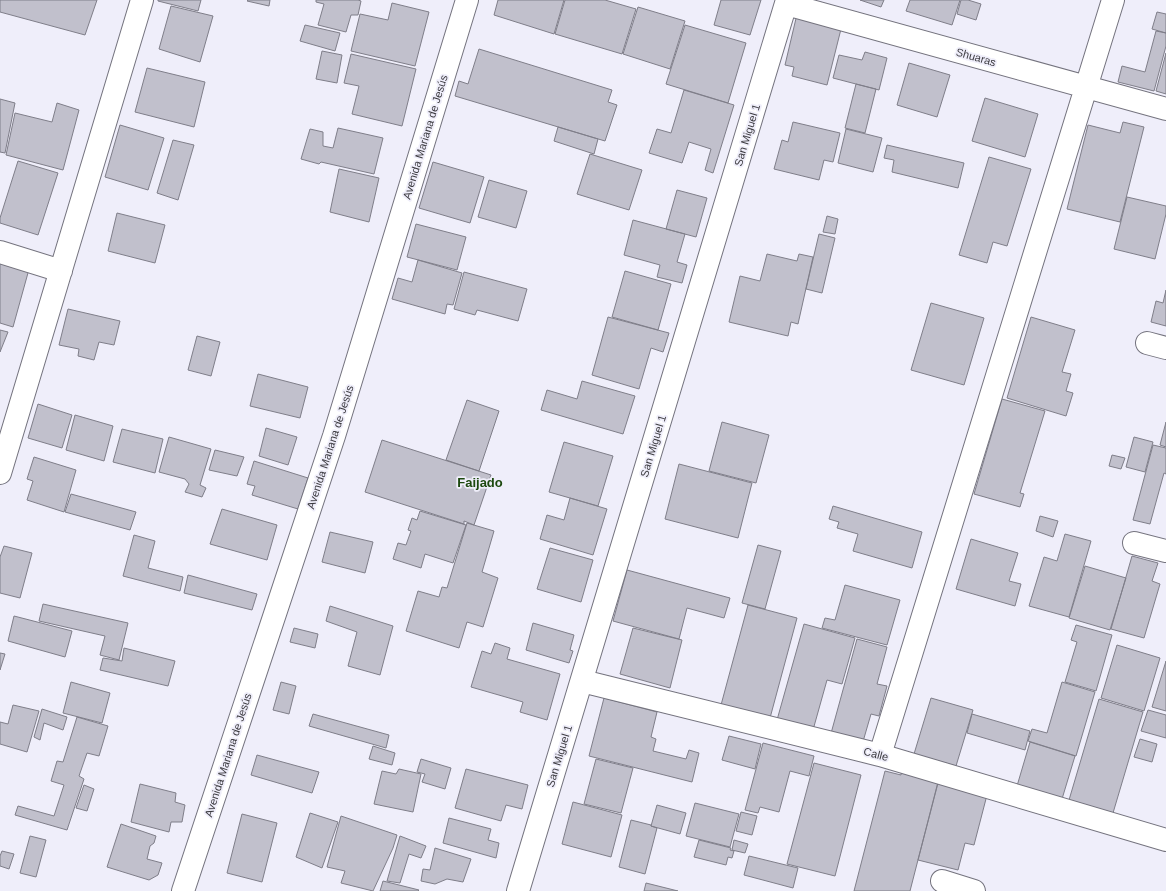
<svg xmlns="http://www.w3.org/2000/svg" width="1166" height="891" viewBox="0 0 1166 891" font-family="Helvetica,sans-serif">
<rect width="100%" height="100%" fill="#efeefa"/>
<!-- building -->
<path fill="#c1c0cc" stroke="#7f7e89" d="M0 0H97L85 35 0 12Z
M158 0H201L198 11 158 1Z
M248 0H270L269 6 247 1Z
M316 0H358L361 1 358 15H351L346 32 318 25 324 4 316 2Z
M498 0H564L554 34 494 15Z
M565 0H605L636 9 622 54 555 34Z
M721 0H761L750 35 714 25Z
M860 0H884L881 7Z
M910 0H960L952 25 906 11Z
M961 0H968L981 4 976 20 957 14Z
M392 3 429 12 415 66 351 51 360 14 388 20Z
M171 6 213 16 200 62 159 49Z
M638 7 685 21 670 69 623 54Z
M798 10 843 21 827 85 792 76 794 67 785 65Z
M1157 12 1166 14V33L1152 29Z
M305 25 340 33 335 51 300 41Z
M685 25 746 43 728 103 666 84Z
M1156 31 1166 33V46L1154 91 1118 82 1122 66 1145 72Z
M479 49 612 90 608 102 617 105 605 141 455 96 459 81 468 84Z
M322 51 342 55 337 83 316 79Z
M865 52 887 58 879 90 833 78 839 55 862 60Z
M1166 53V94L1156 91Z
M351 54 416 69 402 126 352 114 359 86 344 83Z
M909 63 950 75 937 117 897 105Z
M147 68 205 82 194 127 135 112Z
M856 84 876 89 865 133 845 128Z
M684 90 734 105 713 173 705 170 711 149 689 142 682 163 649 153 657 129 671 133Z
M985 98 1038 114 1025 157 972 141Z
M0 99 15 103 5 153 0 152Z
M57 103 79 110 63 170 6 155 15 113 52 122Z
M793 122 840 133 833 162 824 160 819 180 774 169 782 140 788 142Z
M1123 122 1144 127 1120 222 1067 209 1088 125 1120 133Z
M120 125 164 138 148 190 105 177Z
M558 127 598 139 594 154 554 141Z
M338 128 383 138 374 174 321 162 319 164 301 159 310 129 323 132V146L333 148Z
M846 129 882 138 873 172 838 163Z
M173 140 194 145 178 200 157 193Z
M887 145 964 163 958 188 892 172 894 160 884 158Z
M590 154 642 170 629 210 577 194Z
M989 157 1031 169 1007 246 993 242 987 263 959 255Z
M18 161 58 173 38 235 0 223V218Z
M433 162 484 177 470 223 419 208Z
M339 169 379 178 369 222 330 212Z
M489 180 527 191 516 228 478 217Z
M677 190 707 198 696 237 666 229Z
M1127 197 1166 206V214L1155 259 1114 249Z
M117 213 165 225 155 263 108 251Z
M827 216 838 219 835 234 823 232Z
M633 220 685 234 677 262 687 265 682 283 657 277 660 265 624 255Z
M416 224 466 237 457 270 407 257Z
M819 234 835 238 822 293 806 289Z
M0 252 31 262 13 327 0 323Z
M767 254 797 261 799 254 813 257 798 324 791 322 788 336 729 322 740 276 760 281Z
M418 260 462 273 453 305 447 304 445 314 392 299 398 278 412 282Z
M625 271 671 284 658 330 612 317Z
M464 272 527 289 518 321 477 310 475 315 454 309Z
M1166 290V326L1151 322 1156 301 1163 303Z
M931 303 984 318 964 385 911 370Z
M68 309 120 321 114 345 99 342 94 360 78 356 79 349 59 345Z
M608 317 669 333 663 352 651 348 639 389 592 375Z
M1031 317 1075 330 1062 372 1071 374 1066 391 1073 393 1066 416 1007 398Z
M0 330 8 332 0 352Z
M197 336 220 342 211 376 188 370Z
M258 374 308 387 300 418 250 406Z
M582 381 635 396 623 434 541 410 547 390 577 399Z
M1002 399 1045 411 1020 493 1024 494 1020 507 974 494Z
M467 400 499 411 479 471 446 460Z
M38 404 72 415 62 448 28 438Z
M75 415 113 426 104 461 66 450Z
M722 422 769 435 756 483 709 471Z
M1166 422V447L1160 445Z
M266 428 297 437 288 465 259 456Z
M122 429 163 439 155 473 113 462Z
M169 437 211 449 200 485 206 488 202 497 185 492 189 484 185 479 159 472Z
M1134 437 1153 442 1145 472 1126 467Z
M382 440 491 475 474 525 464 521V524L365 492Z
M564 442 613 456 598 506 549 492Z
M1153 445 1166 448V474L1164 473 1150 524 1133 520Z
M215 450 244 457 237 476 209 470Z
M1112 455 1125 458 1121 469 1109 466Z
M34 457 76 470 64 512 27 500 33 481 27 479Z
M254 461 308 478 298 509 252 495 255 486 247 484Z
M679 464 752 483 738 538 665 519Z
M71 494 136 512 130 530 65 512Z
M570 498 607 509 593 555 540 539 547 515 564 520Z
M833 506 922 532 912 568 853 551 858 534 837 528 839 522 829 519Z
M222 509 277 525 267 560 210 544Z
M420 511 466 525 453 563 425 554 421 568 393 559 398 543 406 545 411 531 408 530 412 518 417 520Z
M1040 516 1058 521 1053 537 1036 531Z
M467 523 494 531 482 572 498 578 483 627 467 622 459 648 406 631 418 591 439 597 442 587 447 588Z
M330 532 373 542 365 573 322 562Z
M1065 534 1091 541 1069 617 1029 606 1044 557 1057 561Z
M134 535 155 541 148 568 183 577 180 591 123 576Z
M971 539 1018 553 1009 581 1021 584 1015 606 956 589Z
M758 545 781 551 765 609 742 603Z
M4 546 32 553 20 598 0 593V557Z
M550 548 593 560 581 602 537 589Z
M1132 556 1158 563 1152 581 1160 584 1144 638 1111 629Z
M1085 566 1126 578 1110 630 1069 618Z
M627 570 730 598 724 618 687 608 679 639 613 621Z
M188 575 257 594 252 610 184 593Z
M845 585 900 600 887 645 822 628 825 618 835 620Z
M43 604 128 623 119 660 100 655 105 636 39 621Z
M748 605 797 618 770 718 721 705Z
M330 606 393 626 380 675 348 666 357 632 326 621Z
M14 616 72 631 65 657 8 641Z
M533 623 574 635 570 650 573 651 569 663 526 650Z
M804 624 855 638 842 684 827 680 813 730 777 720Z
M1076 625 1112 635 1096 691 1065 682 1077 642 1071 640Z
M294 628 318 634 315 648 290 642Z
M633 628 682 640 670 688 620 674Z
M857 639 887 647 877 684 887 686 879 716 871 714 862 745 830 737Z
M495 643 510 648 507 659 560 674 547 720 520 712 523 702 471 687 482 651 491 654Z
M1117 645 1160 658 1144 711 1101 698Z
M124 648 175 661 168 686 100 670 103 658 122 661Z
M0 653 5 654 0 670Z
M1166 661V711L1152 707Z
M71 682 110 693 102 723 63 713Z
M281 682 296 686 289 714 273 710Z
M1062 682 1095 692 1076 756 1028 741 1032 729 1047 733Z
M604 698 657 712 651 737 656 739 653 751 686 759 689 750 699 753 692 782 589 756Z
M931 698 973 710 956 766 914 754Z
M1099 699 1143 712 1113 813 1069 800Z
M13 705 39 711 27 752 0 744V722L8 724Z
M42 709 67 717 63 730 44 723 40 740 34 737Z
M1148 710 1166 715V738L1141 731Z
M313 714 389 735 386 748 309 726Z
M972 714 1030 731 1025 750 967 733Z
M77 717 108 726 99 756 87 753 79 776 84 779 67 830 15 815 18 806 54 816 64 785 51 781 57 761 63 762Z
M729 736 761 744 755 769 722 760Z
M1140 739 1157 744 1152 762 1134 757Z
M1030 742 1075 756 1062 799 1017 786Z
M763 743 814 756 809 776 790 771 779 812 760 807 758 813 745 810Z
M373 746 395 753 392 765 369 759Z
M257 755 319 772 312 793 251 775Z
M421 759 451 768 445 789 422 782 425 774 417 772Z
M596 759 633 768 621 813 584 804Z
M814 763 861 775 835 876 787 864Z
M902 768 939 778 910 891H854L885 771 901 775Z
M399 769 421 774 413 812 374 804 382 771 396 774Z
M466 769 528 785 522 809 506 805 501 821 455 808Z
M938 783 987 795 974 845 965 843 958 870 918 860Z
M140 784 176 793 175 802 185 805 182 822H171L169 832 131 822Z
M84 785 94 789 87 811 76 808Z
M573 802 622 815 611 857 562 844Z
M695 803 739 814 730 847 686 836Z
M657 805 686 813 680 834 651 826Z
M741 812 757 816 752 835 736 831Z
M310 813 338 822 322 868 296 857Z
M242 814 277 823 262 882 227 873Z
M341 816 397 835 393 848 373 891 341 883 345 871 327 867Z
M449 818 491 829 488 840 499 843 496 858 443 843Z
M631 820 651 825V826L657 828 645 874 619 867Z
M121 824 156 836 154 843 150 846 147 859 162 863 158 875 149 880 107 867Z
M30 836 46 840 36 877 20 873Z
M400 836 426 846 421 858 409 854 400 883 387 881Z
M699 840 731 848 730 850 734 851 732 858 728 857 726 865 694 857Z
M734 840 748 844 745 853 732 850Z
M435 848 471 859 463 882 447 879 435 884 421 881 423 869 430 870Z
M2 851 14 854 9 869 0 866V856Z
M749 856 798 868 793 888 744 875Z
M383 881 419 890 418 891H380Z
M646 883 678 891H644Z"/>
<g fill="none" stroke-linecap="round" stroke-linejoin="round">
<defs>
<path id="minor" d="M786 4 1166 109
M0 252 61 271
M1147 343 1166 348
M0 473 142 0
M1134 543 1166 551
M582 681 880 755 1166 840
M880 755 1113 0
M942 881 974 891
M183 891 334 436 467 0
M518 891 787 0"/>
</defs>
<!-- minor casing -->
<use href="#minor" stroke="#74737e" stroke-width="24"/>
<!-- minor -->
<use href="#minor" stroke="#fff" stroke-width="22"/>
</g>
<g text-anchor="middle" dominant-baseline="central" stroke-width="3.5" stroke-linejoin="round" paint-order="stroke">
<!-- street labels -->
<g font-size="11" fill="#3c3b40" stroke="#efeefa">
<text transform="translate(976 57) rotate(16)">Shuaras</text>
<text transform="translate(747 135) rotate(-73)">San Miguel 1</text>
<text transform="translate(425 137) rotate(-73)">Avenida Mariana de Jesús</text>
<text transform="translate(653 446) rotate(-73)">San Miguel 1</text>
<text transform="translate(330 447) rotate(-72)">Avenida Mariana de Jesús</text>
<text transform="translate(876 754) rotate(15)">Calle</text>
<text transform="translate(228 755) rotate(-72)">Avenida Mariana de Jesús</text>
<text transform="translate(559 756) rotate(-73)">San Miguel 1</text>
</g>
<!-- quarter labels -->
<g font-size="13" font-weight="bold" fill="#1d490f" stroke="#efeefa">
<text x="480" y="482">Faijado</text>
</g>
</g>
</svg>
